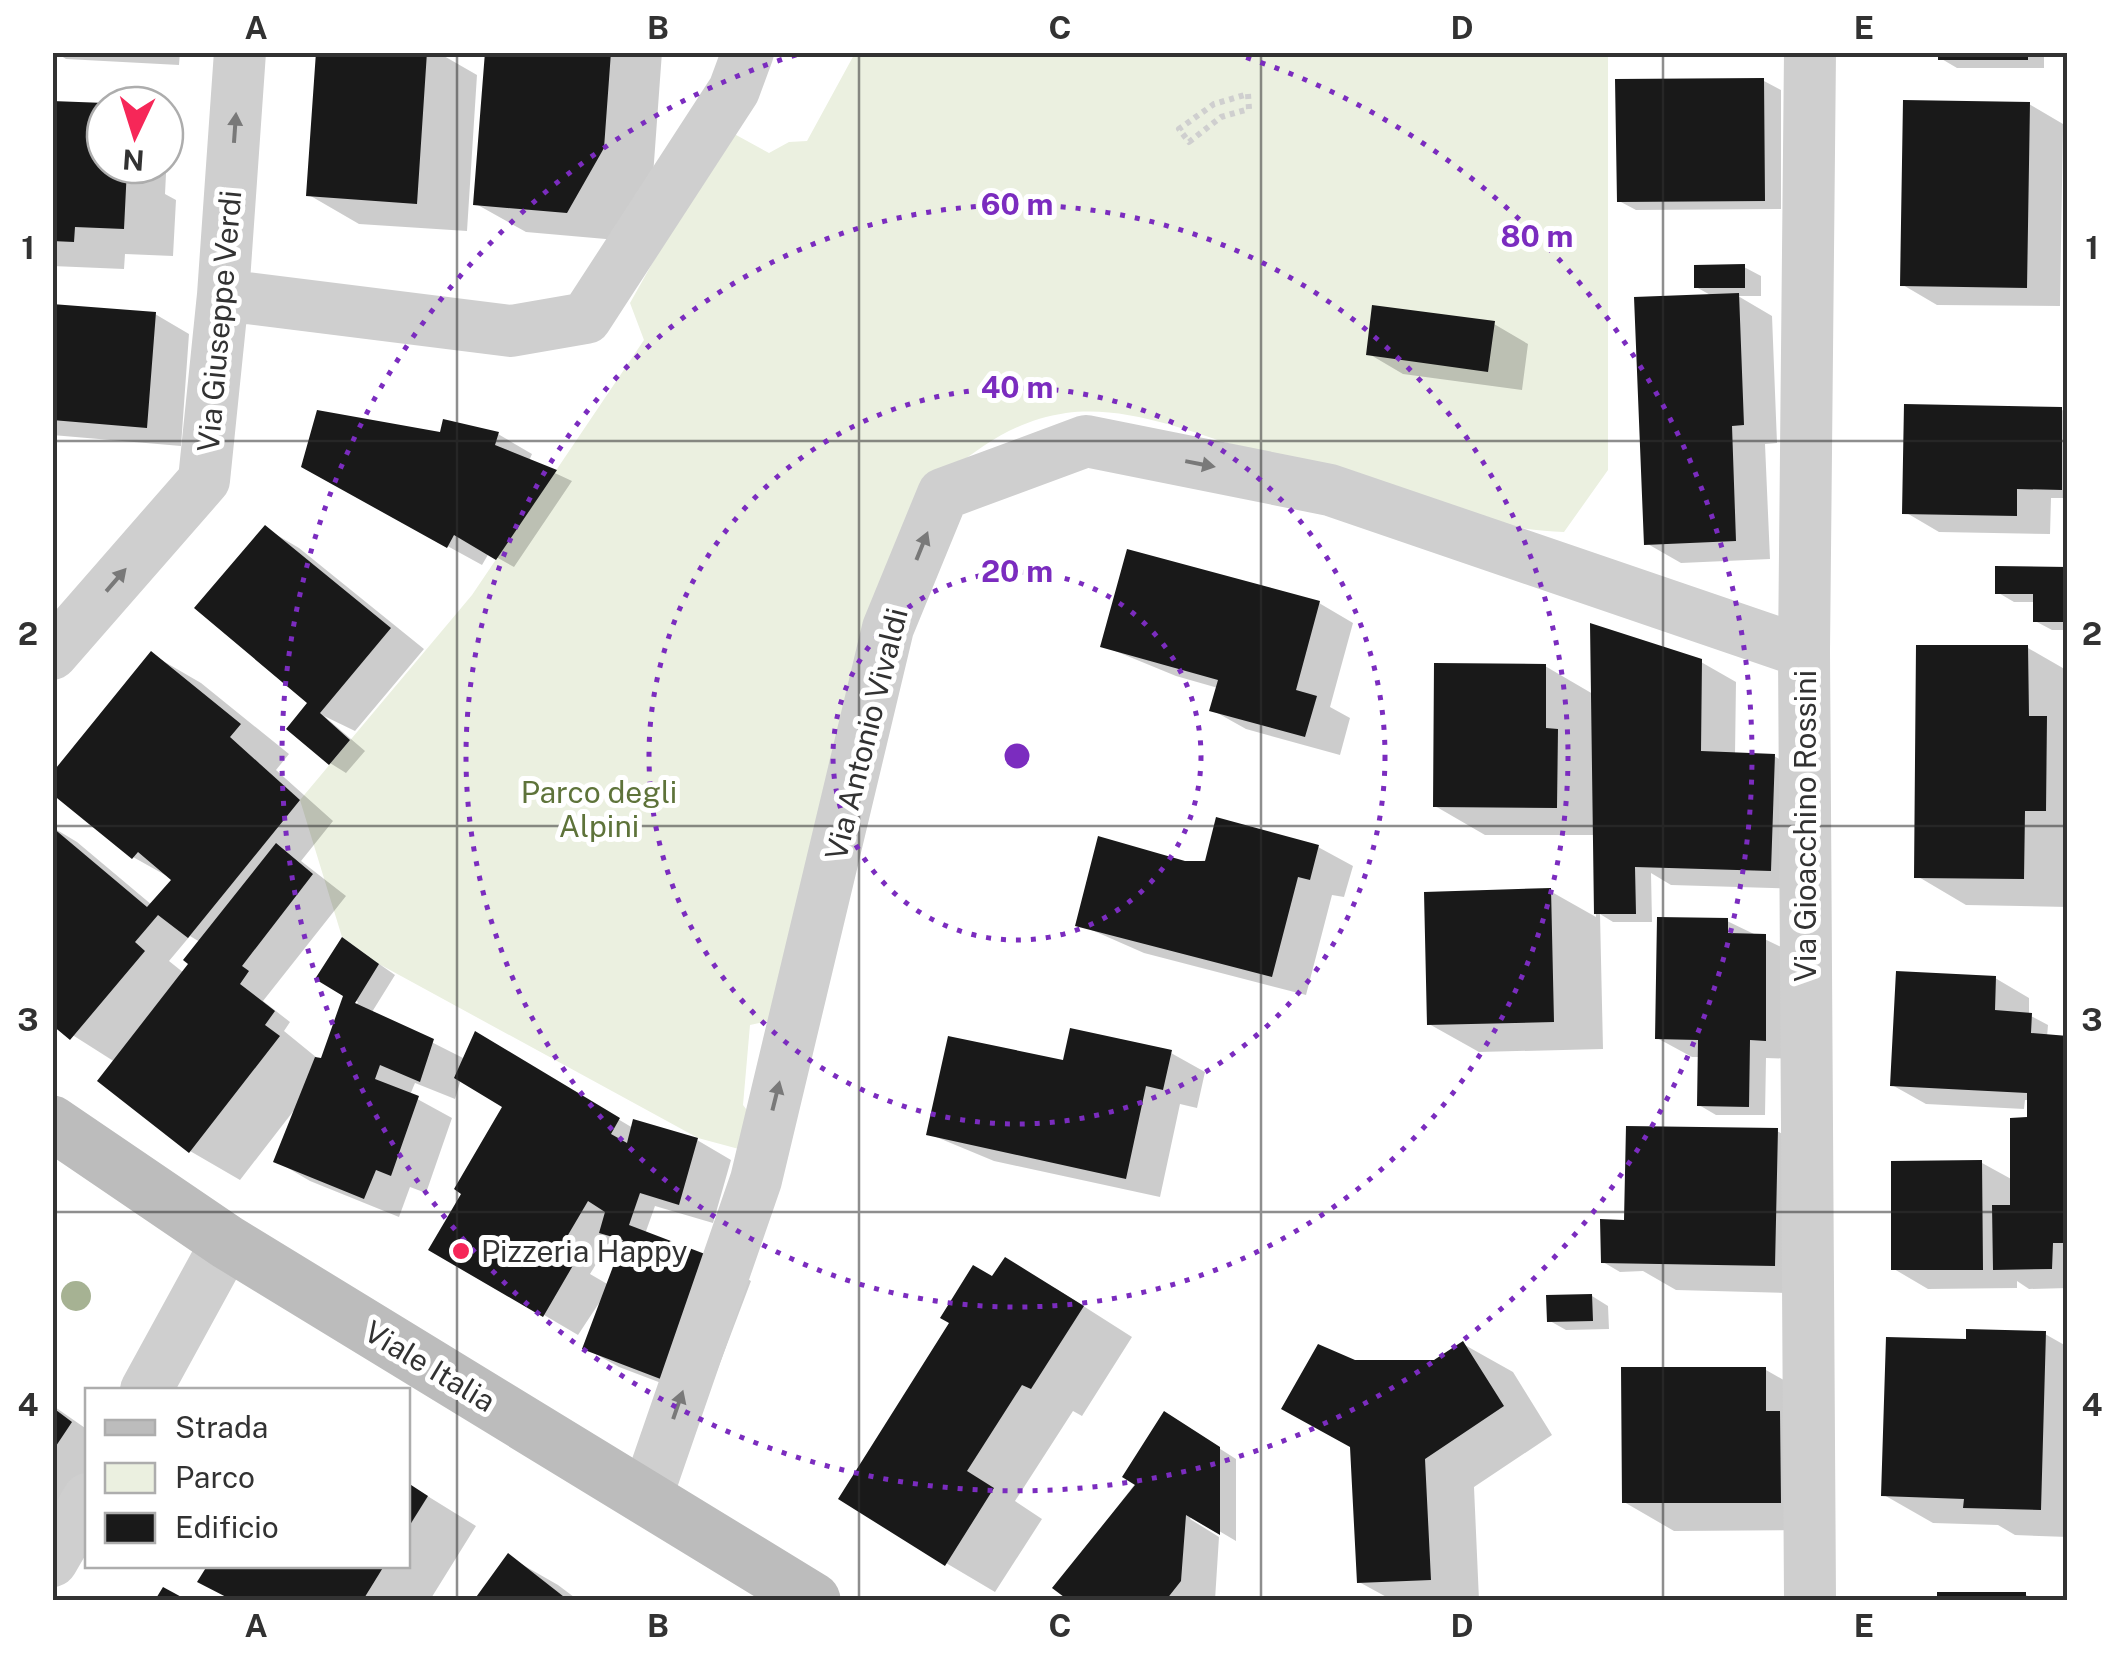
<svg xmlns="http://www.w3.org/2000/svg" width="2120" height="1653" viewBox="0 0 2120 1653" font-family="'Public Sans',sans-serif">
<rect width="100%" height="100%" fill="#fff"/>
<!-- green -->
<path fill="#ebf0e0" d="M855 53H1608V470L1564 532C1455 527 1348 483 1245 449 1189 431 1126 405 1066 413 1019 420 988 441 951 470L784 1018 750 1025 743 1105 765 1134 750 1152 698 1138 379 964 342 937 300 800 472 595 644 340 630 303 727 130 769 153 789 142 807 141Z"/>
<!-- shadow -->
<path fill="#0003" fill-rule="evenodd" d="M55 52H180L179 65 66 59Z
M319 52H437L477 75 467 231 359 224 309 195Z
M488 52H662L653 176 617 240 526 232 476 204Z
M1941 52H2044V68H1957L1940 58Z
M1764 81 1781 90V209L1636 210 1619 201Z
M52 103 105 105V165H165L168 134 165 194 176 200 173 256 125 254 124 269 52 266Z
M2029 104 2063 124 2060 306 1937 305 1903 285Z
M1744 267 1761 276V296H1738L1772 316 1777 443 1765 444 1770 559 1681 563 1646 543 1714 297 1696 287Z
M52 306 155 314 189 334 181 446 52 435Z
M1494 324 1528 344 1522 390 1403 374 1369 354Z
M2062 410 2068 413V498H2051L2050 534 1939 532 1905 512Z
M498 434 532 454 529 461 572 481 514 567 489 553 482 565 338 486 441 435Z
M265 528 299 548 424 649 355 731 324 716 365 751 346 773 330 763Z
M2068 570V630H2052L2035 621 2036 602H2014L1997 592Z
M1319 603 1353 623 1330 707 1350 718 1340 755 1246 729 1212 710 1218 688 1176 676 1103 646Z
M2028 648 2068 671V907L1966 905 1917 876Z
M151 654 201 683 289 754 276 770 333 821 301 861 346 896 263 1001 290 1022 284 1031 322 1062 358 1002 318 978 359 950 395 975 372 1012 465 1059 476 1035 633 1128 697 1140 731 1160 713 1223 655 1206 645 1234 717 1261 751 1281 706 1400 619 1367 585 1348 605 1294 578 1335 432 1249 465 1193 505 1106 461 1079 455 1099 415 1083 410 1095 452 1118 426 1193 410 1187 399 1217 310 1181 276 1161 295 1109 240 1180 190 1151 100 1081 115 1062 52 1022V827L77 842 152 905 174 880 133 857ZM190 936 200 942 184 973 169 961ZM612 1238 624 1243 609 1285 590 1274Z
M1701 662 1736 682 1735 755 1774 756 1808 776 1804 889 1671 885 1651 873 1652 922H1613L1600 914 1603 1049 1479 1052 1429 1024 1550 891 1596 917 1594 835H1485L1435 806 1545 666 1593 694Z
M1318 847 1353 866 1344 897 1332 895 1306 995 1144 953 1078 924 1184 863Z
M1727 921 1800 956 1799 1059 1766 1058 1765 1115H1716L1699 1105 1700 1057H1692L1657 1038Z
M1995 978 2029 998V1015L2048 1025 2047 1037 2068 1039V1288L2029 1289 2017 1281V1288L1928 1289 1894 1269 1982 1163 2013 1180 2038 1121 2030 1100H2025L2024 1109 1926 1104 1892 1085Z
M1171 1053 1205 1072 1197 1108 1180 1104 1160 1197 994 1161 929 1134 1065 1063Z
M1777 1131 1827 1160 1824 1294 1676 1290 1643 1271 1620 1272 1603 1262 1624 1222Z
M993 1279 1055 1288 1132 1337 1082 1416 1073 1411 1015 1501 1042 1519 995 1592 946 1563Z
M1592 1296 1608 1306 1609 1329 1566 1330 1550 1321Z
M2045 1334 2068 1347V1537L2015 1535 1998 1525 1933 1523 1884 1495 1968 1342Z
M1463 1344 1513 1372 1552 1435 1474 1487 1479 1600H1392L1359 1582 1353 1447 1355 1362 1435 1363Z
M1766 1370 1815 1398 1830 1530 1674 1531 1624 1502Z
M52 1405 88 1430V1470L52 1524Z
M1181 1424 1236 1459V1541L1192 1515 1190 1519 1219 1537 1215 1600H1072L1055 1588Z
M408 1484 476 1526 430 1600H235L201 1581 210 1566H408Z
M509 1557 558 1585 578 1600H477Z
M1940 1594 2026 1595 2036 1600H1940Z"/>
<!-- building -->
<path fill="#191919" d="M316 52H427L417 204 306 196Z
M485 52H611L604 148 567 213 473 205Z
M1938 52H2028V60H1938Z
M1764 78 1765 201 1617 202 1615 79Z
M1903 100 2030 102 2027 288 1900 286Z
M52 101 105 103V165L127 168 124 229 75 227 74 242 52 241Z
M1745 264V288H1694V265Z
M1739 293 1744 425 1732 426 1736 541 1644 545 1634 297Z
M52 304 156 312 147 428 52 420Z
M1372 305 1495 321 1488 372 1366 355Z
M1904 404 2062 407V490L2017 489V516L1902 514Z
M317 410 440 432 443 419 499 432 495 445 557 470 496 560 454 535 447 548 301 467Z
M265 525 391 628 320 713 350 740 329 765 286 729 307 703 194 608Z
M1127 549 1320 601 1296 690 1317 696 1305 737 1209 711 1218 680 1100 647Z
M1995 566 2068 567 2067 622H2033V594H1995Z
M1590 623 1702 659 1701 751 1775 754 1771 871 1635 867 1636 914H1594Z
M1916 645H2028L2029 716H2047L2046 811H2025L2024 879 1914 878Z
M151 651 241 724 230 737 300 800 188 938 158 915 135 942 145 951 70 1040 52 1025V827L147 907 171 880 138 852 132 859 52 794V773Z
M1434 663 1546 664V728L1558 729 1557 808 1433 807Z
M1216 817 1319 845 1310 880 1298 877 1272 977 1075 926 1098 836 1185 861H1205Z
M276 843 313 874 242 966 249 971 240 984 275 1011 265 1025 280 1036 189 1153 97 1081 188 964 183 960Z
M1551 888 1554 1022 1427 1025 1424 892Z
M1657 917 1728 918V933L1766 934V1041L1750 1040 1749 1107 1697 1106 1698 1040 1655 1039Z
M342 937 379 964 355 1003 434 1039 420 1082 380 1065 375 1079 419 1096 391 1176 376 1170 364 1199 273 1162 315 1057 321 1058 343 996 315 979Z
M1896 971 1996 976 1995 1010 2032 1013 2031 1033 2068 1036V1243H2053L2052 1269 1993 1270 1992 1205H2010V1118L2027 1117V1093L1890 1086Z
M1070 1028 1172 1050 1163 1090 1146 1086 1126 1179 926 1135 948 1036 1063 1060Z
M475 1031 620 1118 611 1134 627 1143 633 1119 698 1138 679 1205 640 1193 629 1225 718 1259 671 1383 582 1349 623 1240 599 1233 605 1212 588 1201 558 1252 575 1262 543 1317 428 1250 461 1194 454 1189 502 1107 454 1078Z
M1626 1126 1778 1128 1775 1266 1601 1263 1600 1219 1624 1220Z
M1982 1160 1983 1270H1891V1161Z
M1005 1257 1084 1306 1031 1389 1022 1385 967 1471 994 1488 945 1566 838 1499 949 1323 940 1318 973 1265 992 1276Z
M1592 1294 1593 1321 1547 1322 1546 1295Z
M1966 1329 2046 1331 2041 1510 1963 1508 1964 1499 1881 1496 1886 1337 1966 1339Z
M1463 1341 1504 1406 1425 1459 1431 1580 1357 1583 1350 1447 1281 1409 1318 1344 1355 1360H1434Z
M1621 1367H1766V1411H1780L1781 1503H1622Z
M52 1407 72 1422 52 1452Z
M1164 1411 1220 1447V1535L1186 1515 1181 1581 1166 1600H1068L1052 1588 1135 1485 1122 1477Z
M408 1483 428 1496 408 1528Z
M508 1553 568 1600H474Z
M207 1566H384L363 1600H232L197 1582Z
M163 1587 187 1600H155Z
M1937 1592H2026V1600H1937Z"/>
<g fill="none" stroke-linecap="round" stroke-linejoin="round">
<!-- path -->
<path stroke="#cfcfcf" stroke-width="6" stroke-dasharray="5 5" stroke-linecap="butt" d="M1248 94 1249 109 1221 117 1189 142 1179 129 1214 104Z"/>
<!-- street -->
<path stroke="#cfcfcf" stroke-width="52" d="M223 295 511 331 586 318 734 90 748 52
M52 654 204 480 223 295 240 52
M146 1390 227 1242
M646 1498 756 1180 888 628 943 494 1086 441 1330 490 1804 652
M52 1561 88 1499
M1810 1600 1804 652 1810 52"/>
<!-- secondary -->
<path stroke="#bcbcbc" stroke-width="55" d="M52 1123 227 1242 813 1600"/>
</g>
<!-- trees -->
<circle fill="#a6b293" cx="76" cy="1296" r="15"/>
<!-- one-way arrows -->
<defs><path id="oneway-solid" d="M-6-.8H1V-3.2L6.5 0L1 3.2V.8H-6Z" transform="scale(2.5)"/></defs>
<g fill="#797979">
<use href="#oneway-solid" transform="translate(235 128) rotate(-86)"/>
<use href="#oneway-solid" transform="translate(1200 464) rotate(11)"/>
<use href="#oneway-solid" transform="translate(922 546) rotate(-68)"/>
<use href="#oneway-solid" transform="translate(116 580) rotate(-49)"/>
<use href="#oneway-solid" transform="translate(776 1096) rotate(-76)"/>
<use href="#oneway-solid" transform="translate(678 1405) rotate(-71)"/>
</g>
<!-- grid -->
<path fill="none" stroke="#323232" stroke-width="2.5" stroke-opacity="0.55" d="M457 52V1600M859 52V1600M1261 52V1600M1663 52V1600M52 441H2068M52 826H2068M52 1212H2068"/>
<!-- distance rings -->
<g fill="none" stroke="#7b2cbf" stroke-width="5" stroke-dasharray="5 10">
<circle cx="1017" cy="756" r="184"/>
<circle cx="1017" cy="756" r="368"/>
<circle cx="1017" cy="756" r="551"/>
<path d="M1232 53A735 735 0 1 1 802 53"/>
</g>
<!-- markers -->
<circle fill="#f62758" stroke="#fff" stroke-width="4" cx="461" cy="1251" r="10"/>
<g text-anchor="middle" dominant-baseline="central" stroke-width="10" stroke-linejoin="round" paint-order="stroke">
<!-- street labels -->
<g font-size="30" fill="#323232" stroke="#fff">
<text transform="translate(219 321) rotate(-85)">Via Giuseppe Verdi</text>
<text transform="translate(866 734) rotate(-76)">Via Antonio Vivaldi</text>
<text transform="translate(1805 826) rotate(-90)">Via Gioacchino Rossini</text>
<text transform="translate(430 1366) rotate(31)">Viale Italia</text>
</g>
<!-- park labels -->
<g font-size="30" fill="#5e733a" stroke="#fff">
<text x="599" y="792">Parco degli<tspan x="599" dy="34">Alpini</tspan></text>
</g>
<!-- poi labels -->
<g font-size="30" fill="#323232" stroke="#fff" text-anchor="start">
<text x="481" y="1251">Pizzeria Happy</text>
</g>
</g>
<circle cx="1017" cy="756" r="15" fill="#7b2cbf" stroke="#fff" stroke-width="5"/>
<g font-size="30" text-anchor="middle" font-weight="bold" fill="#7b2cbf" stroke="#fff" stroke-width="10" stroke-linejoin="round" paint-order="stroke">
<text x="1017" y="215">60 m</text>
<text x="1537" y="247">80 m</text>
<text x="1017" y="398">40 m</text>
<text x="1017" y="582">20 m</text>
</g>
<!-- border -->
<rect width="2120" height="1653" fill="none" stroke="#ffffff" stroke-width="110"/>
<!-- legend -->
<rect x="85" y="1388" width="325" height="180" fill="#ffffff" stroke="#adadad" stroke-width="2.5"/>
<rect x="105" y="1420" width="50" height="15" fill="#bcbcbc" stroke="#adadad" stroke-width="2.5"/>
<text x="175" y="1438" font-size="30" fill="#323232">Strada</text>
<rect x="105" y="1463" width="50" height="30" fill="#ebf0e0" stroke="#adadad" stroke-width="2.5"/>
<text x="175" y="1488" font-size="30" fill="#323232">Parco</text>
<rect x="105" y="1513" width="50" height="30" fill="#191919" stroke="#adadad" stroke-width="2.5"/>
<text x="175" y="1538" font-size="30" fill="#323232">Edificio</text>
<!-- north arrow -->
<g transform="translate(135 135) rotate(184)"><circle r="48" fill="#ffffff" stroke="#adadad" stroke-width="2.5"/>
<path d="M0-8L18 38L0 25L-18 38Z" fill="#f62758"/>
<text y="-15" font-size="28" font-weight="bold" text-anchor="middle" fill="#323232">N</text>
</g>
<rect x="55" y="55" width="2010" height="1543" fill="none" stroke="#323232" stroke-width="4"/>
<g font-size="32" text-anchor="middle" font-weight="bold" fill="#323232">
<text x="256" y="39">A</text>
<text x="658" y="39">B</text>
<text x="1060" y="39">C</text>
<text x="1462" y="39">D</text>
<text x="1864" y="39">E</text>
<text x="28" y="259">1</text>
<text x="2092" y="259">1</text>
<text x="28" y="645">2</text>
<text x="2092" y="645">2</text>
<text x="28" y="1031">3</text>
<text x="2092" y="1031">3</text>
<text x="28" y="1416">4</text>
<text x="2092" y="1416">4</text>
<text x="256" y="1637">A</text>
<text x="658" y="1637">B</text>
<text x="1060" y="1637">C</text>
<text x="1462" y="1637">D</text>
<text x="1864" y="1637">E</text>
</g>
</svg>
